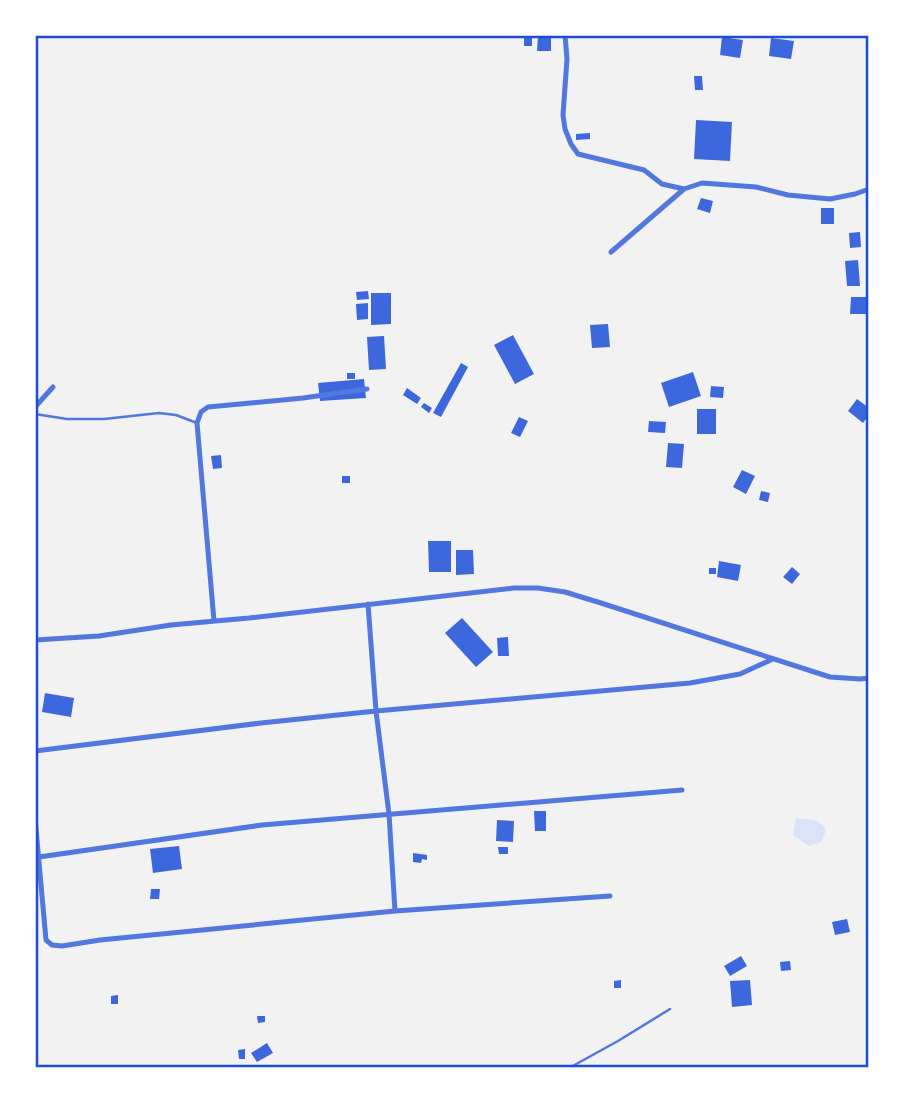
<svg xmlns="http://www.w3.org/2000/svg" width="904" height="1103" viewBox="0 0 904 1103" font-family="Karla,sans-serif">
<rect width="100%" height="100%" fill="#f2f2f2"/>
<!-- green -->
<path fill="#dbe4f7" d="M796 818 815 820 825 827V833L821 842 809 846 793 835Z"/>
<!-- building -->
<path fill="#3d67dc" d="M538 35H551V51H537Z
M722 37 743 40 740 58 720 55Z
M524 38H532V46H524Z
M771 38 794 41 791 59 769 56Z
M694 76H702L703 90H695Z
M696 120 732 122 730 161 694 159Z
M590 133V139L576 140V134Z
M701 198 713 201 710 213 697 209Z
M821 208H834V224H821Z
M860 232 861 247 850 248 849 233Z
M858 260 860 286H847L845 261Z
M368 291 369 299 357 300 356 292Z
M371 293H391V324L371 325Z
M851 297H868V314H850Z
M368 303V319L357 320 356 304Z
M608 324 610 347 592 348 590 325Z
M513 335 534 374 515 384 494 345Z
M384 336 386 369 369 370 367 337Z
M461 363 468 367 441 417 433 413Z
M693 372 701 396 669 407 661 383Z
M347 373H355V379H347Z
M364 379 366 398 320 401 318 383Z
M711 386 724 387 723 398 710 397Z
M407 388 421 398 417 404 403 395Z
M857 399 869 408V415L863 423 848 411Z
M424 403 432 408 429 413 421 407Z
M697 409H716V434H697Z
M519 417 528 421 520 437 511 433Z
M649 421 666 422 665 433 648 432Z
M668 443 684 444 682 468 666 467Z
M221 455 222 468 213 469 211 456Z
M742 470 755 476 746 494 733 487Z
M342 476H350V483H342Z
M761 491 770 493 768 502 759 500Z
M428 541H451V572H429Z
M456 550H473L474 574 456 575Z
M719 561 741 565 738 581 717 577Z
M792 567 800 574 792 584 783 577Z
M709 568H716V574H709Z
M462 618 493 652 476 667 445 633Z
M508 637 509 656H498L497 638Z
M45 693 74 698 71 717 42 712Z
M534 811H546V831H535Z
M497 820 514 821 513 842 496 841Z
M179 846 182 869 153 873 150 849Z
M498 847H508V854H499Z
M413 853 427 855V860L422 859 421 863 413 862Z
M151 889H160L159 899H150Z
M847 919 850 932 835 935 832 922Z
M741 956 747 966 730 976 724 966Z
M790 961 791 970 781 971 780 962Z
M621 980V988H614V981Z
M750 980 752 1005 732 1007 730 981Z
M118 995V1004H111V996Z
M257 1016H265V1022L258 1023Z
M267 1043 273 1053 257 1062 251 1053Z
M245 1049V1059H239L238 1050Z"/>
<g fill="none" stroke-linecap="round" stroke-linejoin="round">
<!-- service -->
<path stroke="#5277de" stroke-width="2.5" d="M35 414 67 419H104L159 413 176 415 197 423
M569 1068 618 1041 670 1009"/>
<!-- minor -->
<path stroke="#5277de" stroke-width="5" d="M565 35 567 59 563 115 565 129 571 144 578 154 644 170 662 184 684 189
M611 252 684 189 702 183 756 187 788 195 830 199 855 194 869 189
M35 407 53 387
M368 604 376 711 389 814 395 911
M214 621 197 423 201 412 208 407 303 398 367 389
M35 640 99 636 171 625 249 618 514 588H538L565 592 601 603 830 677 860 679 869 678
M35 751 261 723 376 711 690 683 740 674 773 659
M35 818 46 940 52 945 62 946 100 940 395 911 610 896
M39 857 262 825 682 790"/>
</g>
<!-- border -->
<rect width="904" height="1103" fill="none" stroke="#ffffff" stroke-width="74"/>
<rect x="37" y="37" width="830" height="1029" fill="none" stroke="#1d4ed8" stroke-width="2.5"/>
</svg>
